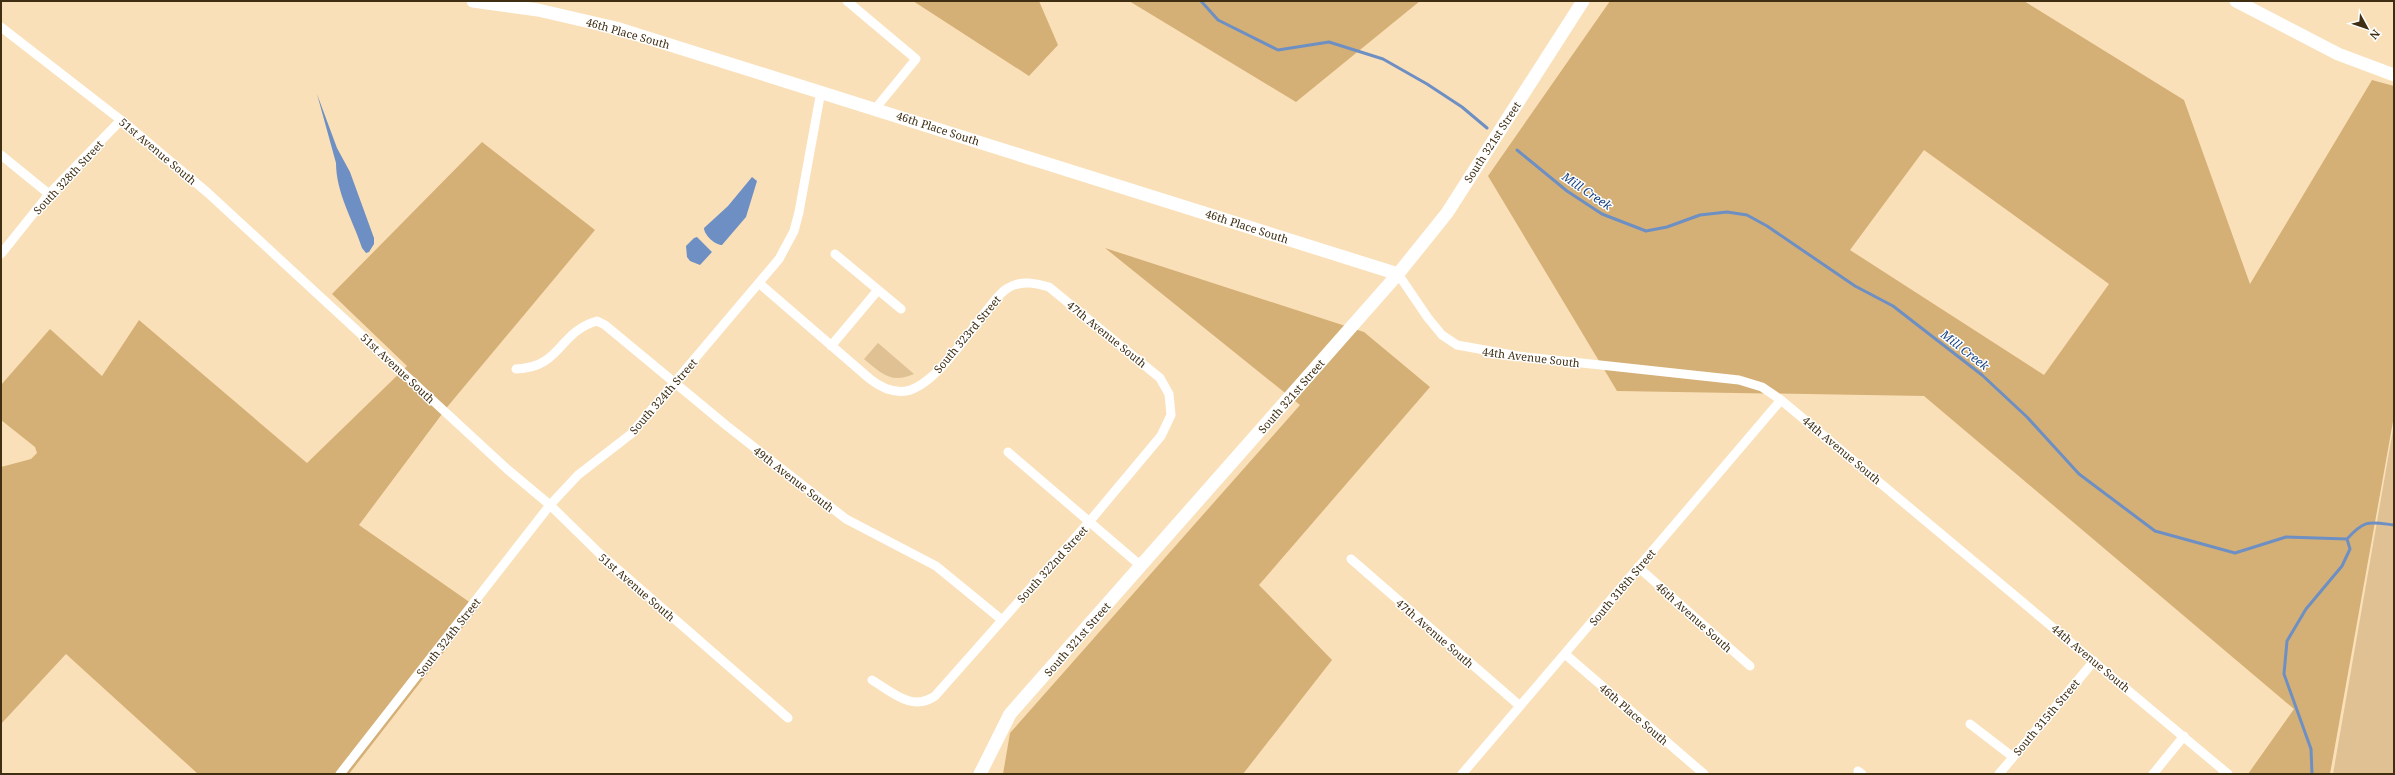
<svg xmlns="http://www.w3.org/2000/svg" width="2395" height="775" viewBox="0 0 2395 775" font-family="'Noto Serif',serif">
<rect width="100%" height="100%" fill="#fae0b8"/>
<!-- green -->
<path fill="#dfc194" d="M878 343 914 374C891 384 882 374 864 359Z
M2394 424V774H2333Z"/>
<!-- forest -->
<path fill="#d5b076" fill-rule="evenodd" d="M913 1H1039L1058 45 1029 76Z
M1129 1H1420L1296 102Z
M1610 1H2024L2184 100 2250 284 2372 80 2394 86V416L2330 774H2248L2294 709 1924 396 1617 391 1488 176ZM1924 150 2109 284 2044 375 1850 250Z
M482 142 595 230 448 406 359 525 478 608 349 774H198L66 654 1 724V467L31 459 37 453 35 447 1 420V385L50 329 102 376 139 320 307 463 407 366 332 294Z
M1105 248 1364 332 1430 387 1259 585 1332 660 1243 774H1003L1010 733 1300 405Z"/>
<!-- water -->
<path fill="#6d8fc3" d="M317 94 337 148 350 172 374 238V244L369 252 366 253 362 248C353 220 336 193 336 163Z
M752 177 757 181 746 217 722 245C715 245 704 235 704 228L728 206Z
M697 237 712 252 700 265 690 261 687 257 686 246 694 238Z"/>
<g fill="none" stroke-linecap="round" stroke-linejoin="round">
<!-- stream -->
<path stroke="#6d8fc3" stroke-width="3" d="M1201 1 1218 20 1278 50 1329 42 1383 59 1427 84 1462 107 1487 128
M1517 150 1567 191 1602 214 1646 231 1667 227 1700 215 1727 212 1747 215 1767 226 1855 286 1893 306 1982 375 2027 417 2079 474 2155 531 2235 553 2286 537 2347 539C2365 519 2369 522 2394 525
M2312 774 2311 749 2284 674 2287 641 2306 609 2342 566 2350 549 2347 539"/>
<!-- street -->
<path stroke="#fff" stroke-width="9" d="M847 1 916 59 875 109
M1 27 126 124 208 193 507 469 550 505 599 553 788 718
M1 155 49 194
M1 254 49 194 121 120
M835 254 901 309
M1398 274 1428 318 1442 335 1457 345 1518 356 1739 380 1762 387 1781 400 2228 774
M760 284 870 379C880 387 892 393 906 391 936 385 968 333 987 310 993 303 999 293 1008 288 1021 280 1035 283 1049 287L1160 378 1169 394 1171 415 1161 436 1089 522 935 696C912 712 892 692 872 680
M831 346 878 290
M516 369C561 368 558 332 597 321L605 325 727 426 846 519 936 566 1002 620
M1008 452 1141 566
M1351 559 1520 706
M1638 567 1750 666
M1565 654 1704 774
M1970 724 2013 757
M1858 771 1862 774
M340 774 550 505 578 475 631 434 779 259 794 231 799 212 821 91
M1462 774 1781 400
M1999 774 2094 661
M2153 774 2184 736"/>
<!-- secondary -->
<path stroke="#fff" stroke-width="13" d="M473 1 538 10 616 28 1398 274
M2236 1 2338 54 2394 75
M980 774 1010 714 1398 274 1447 213 1583 1"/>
</g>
<g text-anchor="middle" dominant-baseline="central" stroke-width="3" stroke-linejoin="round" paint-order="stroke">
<!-- street labels -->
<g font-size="11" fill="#3f2e12" stroke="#fff">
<text transform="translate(628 33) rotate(16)">46th Place South</text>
<text transform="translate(938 128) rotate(18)">46th Place South</text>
<text transform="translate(1492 142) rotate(-57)">South 321st Street</text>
<text transform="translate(158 151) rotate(40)">51st Avenue South</text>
<text transform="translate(68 177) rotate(-47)">South 328th Street</text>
<text transform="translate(1247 226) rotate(18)">46th Place South</text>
<text transform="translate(967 334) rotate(-50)">South 323rd Street</text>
<text transform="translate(1107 334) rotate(39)">47th Avenue South</text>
<text transform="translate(1531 357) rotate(7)">44th Avenue South</text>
<text transform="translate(398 368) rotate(43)">51st Avenue South</text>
<text transform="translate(663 396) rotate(-49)">South 324th Street</text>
<text transform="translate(1291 396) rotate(-49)">South 321st Street</text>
<text transform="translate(1842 450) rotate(40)">44th Avenue South</text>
<text transform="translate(794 479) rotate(38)">49th Avenue South</text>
<text transform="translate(1052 564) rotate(-48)">South 322nd Street</text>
<text transform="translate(637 587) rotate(41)">51st Avenue South</text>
<text transform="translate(1622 587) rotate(-50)">South 318th Street</text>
<text transform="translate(1694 617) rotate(42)">46th Avenue South</text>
<text transform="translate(1435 633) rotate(41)">47th Avenue South</text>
<text transform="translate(448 637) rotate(-52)">South 324th Street</text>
<text transform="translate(1077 639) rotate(-49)">South 321st Street</text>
<text transform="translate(2091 658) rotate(40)">44th Avenue South</text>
<text transform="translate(1634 714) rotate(41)">46th Place South</text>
<text transform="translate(2046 717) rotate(-50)">South 315th Street</text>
</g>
<!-- water labels -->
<g font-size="12" font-style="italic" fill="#174282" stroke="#fff">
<text transform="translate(1587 191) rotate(34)">Mill Creek</text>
<text transform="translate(1965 350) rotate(38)">Mill Creek</text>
</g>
</g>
<!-- border -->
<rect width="2395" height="775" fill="none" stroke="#3f2e12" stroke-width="4"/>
<!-- north arrow -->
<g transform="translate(2367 28) rotate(130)" stroke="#ffffff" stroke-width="3" paint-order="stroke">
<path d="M0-3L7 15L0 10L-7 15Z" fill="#3f2e12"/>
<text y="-6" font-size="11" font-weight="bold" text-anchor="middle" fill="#3f2e12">N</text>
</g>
</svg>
